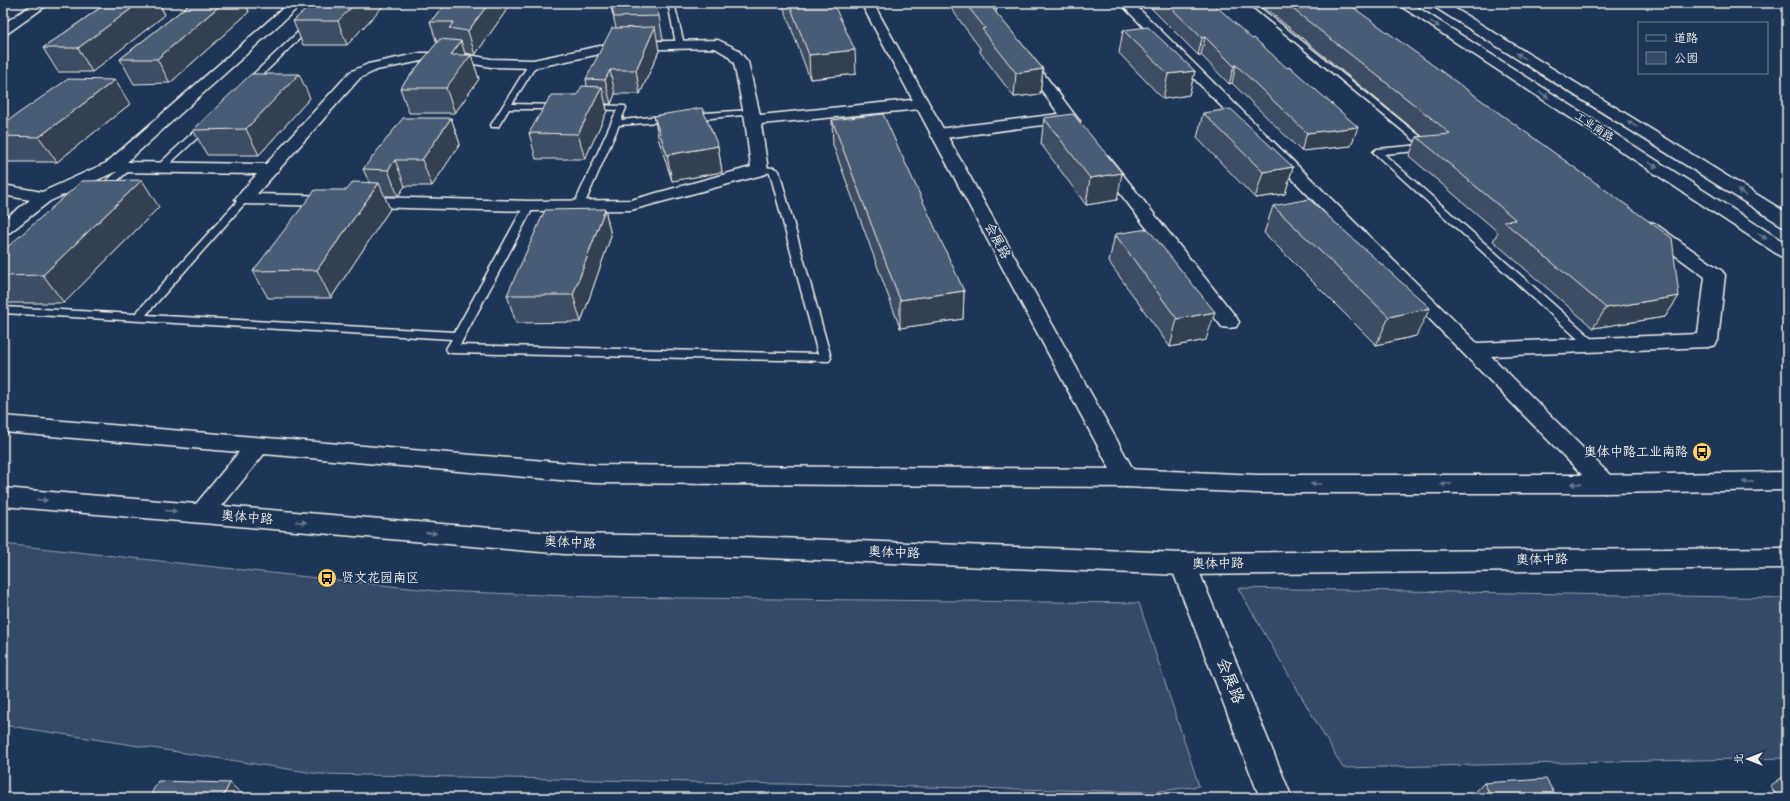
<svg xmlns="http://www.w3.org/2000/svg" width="1790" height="801" viewBox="0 0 1790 801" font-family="Kalam,'LXGW WenKai TC',sans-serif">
<rect width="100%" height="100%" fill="#1d3557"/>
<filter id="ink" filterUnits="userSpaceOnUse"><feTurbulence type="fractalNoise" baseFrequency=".025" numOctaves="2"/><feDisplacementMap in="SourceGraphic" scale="8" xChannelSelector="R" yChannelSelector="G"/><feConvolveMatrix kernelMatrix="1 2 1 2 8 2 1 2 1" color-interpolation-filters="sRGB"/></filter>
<g filter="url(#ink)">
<!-- green -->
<path fill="#354a67" stroke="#949ea8" d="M3 544 437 591 596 597 1139 603 1199 786 1154 792 320 774 3 725Z
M1238 588 1787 598V758L1343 768Z"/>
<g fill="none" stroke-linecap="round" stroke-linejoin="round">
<defs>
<path id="service" d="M329 3H336L250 87H244V83Z
M668 3H674L684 44 683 46H680L676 44Z
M1219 3H1227L1224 5Z
M1240 3H1250L1258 6 1431 145 1432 147 1428 150 1384 154 1597 343 1599 346 1597 349H1589L1373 152 1377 149 1420 145 1254 8Z
M530 62H533L537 64 512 104 560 105 564 107 560 109H509L498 127H492L491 125Z
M587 105 625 106 626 108 621 120 672 115 676 118 672 121 619 125 584 205 579 208 574 205 617 110 590 109H587Z
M751 110 755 112 754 114 690 120 686 117 690 114Z
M207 121 210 122V126L164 169H158L156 167 158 165 204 122Z
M128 164 131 165 133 167 131 169 103 193H97L95 191 97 189 125 165Z
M760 167 774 168 779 171 831 358 829 361 452 353 448 352 446 349 452 339 3 313V307L135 314 241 197H247L249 199 247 201 146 315 455 332 524 206 529 203 534 206 460 345 818 354 770 173 757 172 755 170Z"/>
<path id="minor" d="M35 3H50L8 33 3 34V24Z
M289 3H303L127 162 266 164 350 72 368 64 421 53H458L491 59 533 60 619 42 718 40 737 49 748 62 760 115 921 99 926 101 929 104 926 107 921 109 761 124 768 170 766 174 631 210 529 211 244 204 238 203 235 199 257 174 115 172 50 201 9 233 3 234V220L30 200 3 195V185L42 192 106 163ZM715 48 727 55 734 63 745 120 751 167 631 200 529 201 257 194 360 78 377 70 421 61H458L491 67 533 68 619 50Z
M1120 3H1133L1477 343 1698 334 1705 277 1642 231 1639 227 1642 223 1648 222 1654 223 1722 271 1725 275 1718 340 1715 345 1708 347 1491 356 1613 478 1617 484 1613 490 1605 493 1597 490Z
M1024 53 1029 54 1077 118 1080 121 1077 124 1072 126 1065 122 938 139 932 137 930 134 932 131 938 129 1059 114 1017 57 1019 54Z
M1102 154 1108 156 1236 317 1239 322 1236 327 1229 328 1222 327 1094 159 1096 156Z"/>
<path id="tertiary" d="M861 3H873L1138 478 1134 484 1126 487 1118 484Z
M1183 553 1192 557 1196 564 1292 798H1260L1170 564 1174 557Z"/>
<path id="primary" d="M1396 3H1411L1787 244V258L1780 256Z
M1431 3H1446L1787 213V226L1781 225 1433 6Z
M3 416 594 465 1126 469 1258 475H1605L1787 472V490L1605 493H1258L1126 487 594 483 264 454 222 506 564 534 747 537 1183 553 1787 548V568L1183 575 747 557 564 554 3 506V488L196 504 239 452 3 432Z"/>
</defs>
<!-- service casing -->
<use href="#service" stroke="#f4f1e8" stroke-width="3"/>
<!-- minor casing -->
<use href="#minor" stroke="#f4f1e8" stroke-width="3"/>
<!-- tertiary casing -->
<use href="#tertiary" stroke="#f4f1e8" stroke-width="3"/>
<!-- primary casing -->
<use href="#primary" stroke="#f4f1e8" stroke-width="3"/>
<!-- service -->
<use href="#service" fill="#1d3557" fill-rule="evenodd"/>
<!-- minor -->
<use href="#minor" fill="#1d3557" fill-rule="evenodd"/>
<!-- tertiary -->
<use href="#tertiary" fill="#1d3557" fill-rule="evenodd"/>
<!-- primary -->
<use href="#primary" fill="#1d3557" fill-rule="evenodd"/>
</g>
<!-- wall -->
<path fill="#3e4e64" stroke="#f4f1e8" d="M107 3H159L165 15 92 72H58L43 48Z
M191 3H245L249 12 170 83 134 84 120 59Z
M446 3H509L510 5 475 55 465 53V55H471L479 79 455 113H409L400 88 437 43 430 22Z
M610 3 659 16 663 40H657L659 51 640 94H615L611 104H606L607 111 585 159H536L529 133 587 86 586 79 616 28Z
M782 3H833L856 74 810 79Z
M947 3H992L997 9 996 13 1043 69 1040 94 1014 97 980 52V48Z
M1151 3H1213L1351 146 1301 151 1232 83 1229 84 1201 55H1198L1151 8Z
M1259 3H1347L1679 296 1665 317 1593 328 1493 241 1498 232 1409 156 1417 137H1423Z
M385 4 347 45H303L293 21Z
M1123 30 1195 71 1189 95 1163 99 1119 53Z
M310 98 259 155H207L193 130Z
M130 104 57 162H5L3 158V124Z
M1203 113 1293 167 1285 194 1255 198 1197 138Z
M654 116 718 146 722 172 672 181 659 141Z
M451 118 460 144 432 186H405L398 196H384L390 209 331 298H268L253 271 369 182 363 169Z
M1044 118 1117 200 1086 205 1041 144Z
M832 120 964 291 963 319 900 328 833 145Z
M1273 206 1416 336 1376 345 1264 233Z
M159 207 64 303H3V251Z
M605 209 611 236 581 322 516 323 507 295Z
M1115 234 1206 340 1170 347 1109 262Z
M1787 774V798H1778L1770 786Z
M1484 783 1557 798H1470Z"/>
<!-- shaded-wall -->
<path fill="#324051" stroke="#f4f1e8" d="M139 3H159L165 15 92 72 78 48Z
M223 3H245L249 12 170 83 157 59Z
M356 3H384L385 4 347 45 338 21Z
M489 3H509L510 5 475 55 468 31Z
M655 27 659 51 640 94 636 70Z
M1205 37 1201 55H1198L1202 38Z
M461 41 467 60 471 55 479 79 455 113 446 88 451 55Z
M855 50 856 74 810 79 809 55Z
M1236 65 1232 83 1229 84 1234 66Z
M1043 69 1040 94 1014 97 1016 73Z
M610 70 615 94 611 104 605 80Z
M1195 71 1189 95 1163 99 1168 74Z
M299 74 310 98 259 155 246 129Z
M115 80 130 104 57 162 39 137Z
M602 87 607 111 585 159 578 134Z
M451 118 460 144 432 186 422 160Z
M1358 127 1351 146 1301 151 1307 133Z
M718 146 722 172 672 181 667 155Z
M395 160 405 186 398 196 388 170Z
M1293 167 1285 194 1255 198 1263 172Z
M1122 173 1117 200 1086 205 1090 178Z
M142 180 159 207 64 303 43 275Z
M379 183 390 209 331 298 317 270Z
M605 209 611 236 581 322 573 295Z
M964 291 963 319 900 328V300Z
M1679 296 1665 317 1593 328 1606 308Z
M1430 308 1416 336 1376 345 1389 317Z
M1215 312 1206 340 1170 347 1177 319Z
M230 783 246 798H222Z"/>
<!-- building -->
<path fill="#485b74" stroke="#f4f1e8" d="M107 3H139L78 48H43Z
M191 3H223L157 59H120Z
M313 3H356L338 21H293Z
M446 3H489L468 31 449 28 454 22H430Z
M611 3H655L659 16 614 17Z
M789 3H833L855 50 809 55Z
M965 3H992L997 9H993L1043 69 1016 73 982 29 985 28Z
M1166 3H1213L1252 39 1254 38 1287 68 1290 67 1358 127 1307 133 1236 65 1234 66 1205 37 1202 38Z
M1285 3H1347L1672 238 1679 296 1606 308 1503 221 1516 220 1417 137 1450 134 1440 125Z
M655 27 636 70H610L605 80 586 79 612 28Z
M1148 27 1195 71 1168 74 1123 30Z
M440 39 461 41 451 55H471L446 88H400Z
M251 74H299L246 129 193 130Z
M68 79 115 80 39 137 3 136V124Z
M582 86 602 87 578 134 529 133 551 95H577Z
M702 108 718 146 667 155 654 116Z
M1231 109 1293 167 1263 172 1203 113Z
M883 114 964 291 900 300 832 120Z
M1073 114 1122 173 1090 178 1044 118Z
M403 118H451L422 160H395L388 170 363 169Z
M142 180 43 275 3 276V251L82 181Z
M353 182 379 183 317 270 253 271 315 190H347Z
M1309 199 1430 308 1389 317 1273 206Z
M605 209 573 295H507L545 210Z
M1148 229 1215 312 1177 319 1115 234Z
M1546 779 1557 798H1492L1484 783Z
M158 781 230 783 222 798H149Z"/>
<!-- one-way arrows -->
<defs><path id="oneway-solid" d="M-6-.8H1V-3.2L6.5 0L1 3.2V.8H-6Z"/></defs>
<g fill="#68778a">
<use href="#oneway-solid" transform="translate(1435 24) rotate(33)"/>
<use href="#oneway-solid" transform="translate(1521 56) rotate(-148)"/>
<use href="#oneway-solid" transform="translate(1544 95) rotate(33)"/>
<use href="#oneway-solid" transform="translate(1632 124) rotate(-148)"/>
<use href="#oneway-solid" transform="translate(1653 165) rotate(33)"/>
<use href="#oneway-solid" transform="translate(1742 193) rotate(-148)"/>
<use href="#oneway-solid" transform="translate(1762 236) rotate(33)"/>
<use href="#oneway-solid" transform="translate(1748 482) rotate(179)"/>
<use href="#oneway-solid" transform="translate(1316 484) rotate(-180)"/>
<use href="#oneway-solid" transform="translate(1446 484) rotate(-180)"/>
<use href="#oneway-solid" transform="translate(1576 484) rotate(-180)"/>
<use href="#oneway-solid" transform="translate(42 500) rotate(5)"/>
<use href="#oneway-solid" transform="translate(171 511) rotate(5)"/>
<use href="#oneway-solid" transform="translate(301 522) rotate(5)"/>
<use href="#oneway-solid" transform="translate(431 533) rotate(5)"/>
</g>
</g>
<!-- icons -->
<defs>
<symbol id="bus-disc" viewBox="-11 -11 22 22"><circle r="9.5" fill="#ffd166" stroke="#1d3557"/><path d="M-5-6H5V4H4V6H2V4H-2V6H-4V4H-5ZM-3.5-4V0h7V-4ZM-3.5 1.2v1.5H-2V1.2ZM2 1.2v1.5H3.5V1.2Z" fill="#111"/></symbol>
</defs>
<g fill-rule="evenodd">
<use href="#bus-disc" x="1691" y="441" width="22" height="22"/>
<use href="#bus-disc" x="316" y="567" width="22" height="22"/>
</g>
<g text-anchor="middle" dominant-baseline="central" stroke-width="3" stroke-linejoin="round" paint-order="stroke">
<!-- far-street labels -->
<g font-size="11" fill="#f4f1e8" stroke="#1d3557">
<text transform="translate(1594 127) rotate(33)">工业南路</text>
</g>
<!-- street labels -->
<g font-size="13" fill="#f4f1e8" stroke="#1d3557">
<text transform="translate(997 241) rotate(61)">会展路</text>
<text transform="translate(247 518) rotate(5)">奥体中路</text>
<text transform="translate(570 543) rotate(3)">奥体中路</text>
<text transform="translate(894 553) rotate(2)">奥体中路</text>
<text transform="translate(1542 560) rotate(-1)">奥体中路</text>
<text transform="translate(1218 564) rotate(-1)">奥体中路</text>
</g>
<!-- poi labels -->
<g font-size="13" fill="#f4f1e8" stroke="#1d3557" text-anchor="end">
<text x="1688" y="452">奥体中路工业南路</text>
<text x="341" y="578" text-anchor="start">贤文花园南区</text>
</g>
<!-- near-street labels -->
<g font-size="16" fill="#f4f1e8" stroke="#1d3557">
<text transform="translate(1230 681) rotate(68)">会展路</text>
</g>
</g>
<!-- margin -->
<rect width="1790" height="801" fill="none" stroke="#1d3557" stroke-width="16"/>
<rect x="8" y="8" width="1774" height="785" fill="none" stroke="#f4f1e8" stroke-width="1.5" filter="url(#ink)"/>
<!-- legend -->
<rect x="1638" y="22" width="130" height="52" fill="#1d3557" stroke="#738091"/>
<rect x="1646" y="35" width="20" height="6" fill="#1d3557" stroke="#738091"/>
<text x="1674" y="42" font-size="12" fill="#f4f1e8">道路</text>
<rect x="1646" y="52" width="20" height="12" fill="#354a67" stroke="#738091"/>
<text x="1674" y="62" font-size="12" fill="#f4f1e8">公园</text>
<!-- north arrow -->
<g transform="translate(1748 759) rotate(270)" stroke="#1d3557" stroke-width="3" paint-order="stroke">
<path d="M0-3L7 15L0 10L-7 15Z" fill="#f4f1e8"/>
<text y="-6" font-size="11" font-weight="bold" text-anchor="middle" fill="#f4f1e8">北</text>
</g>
</svg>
